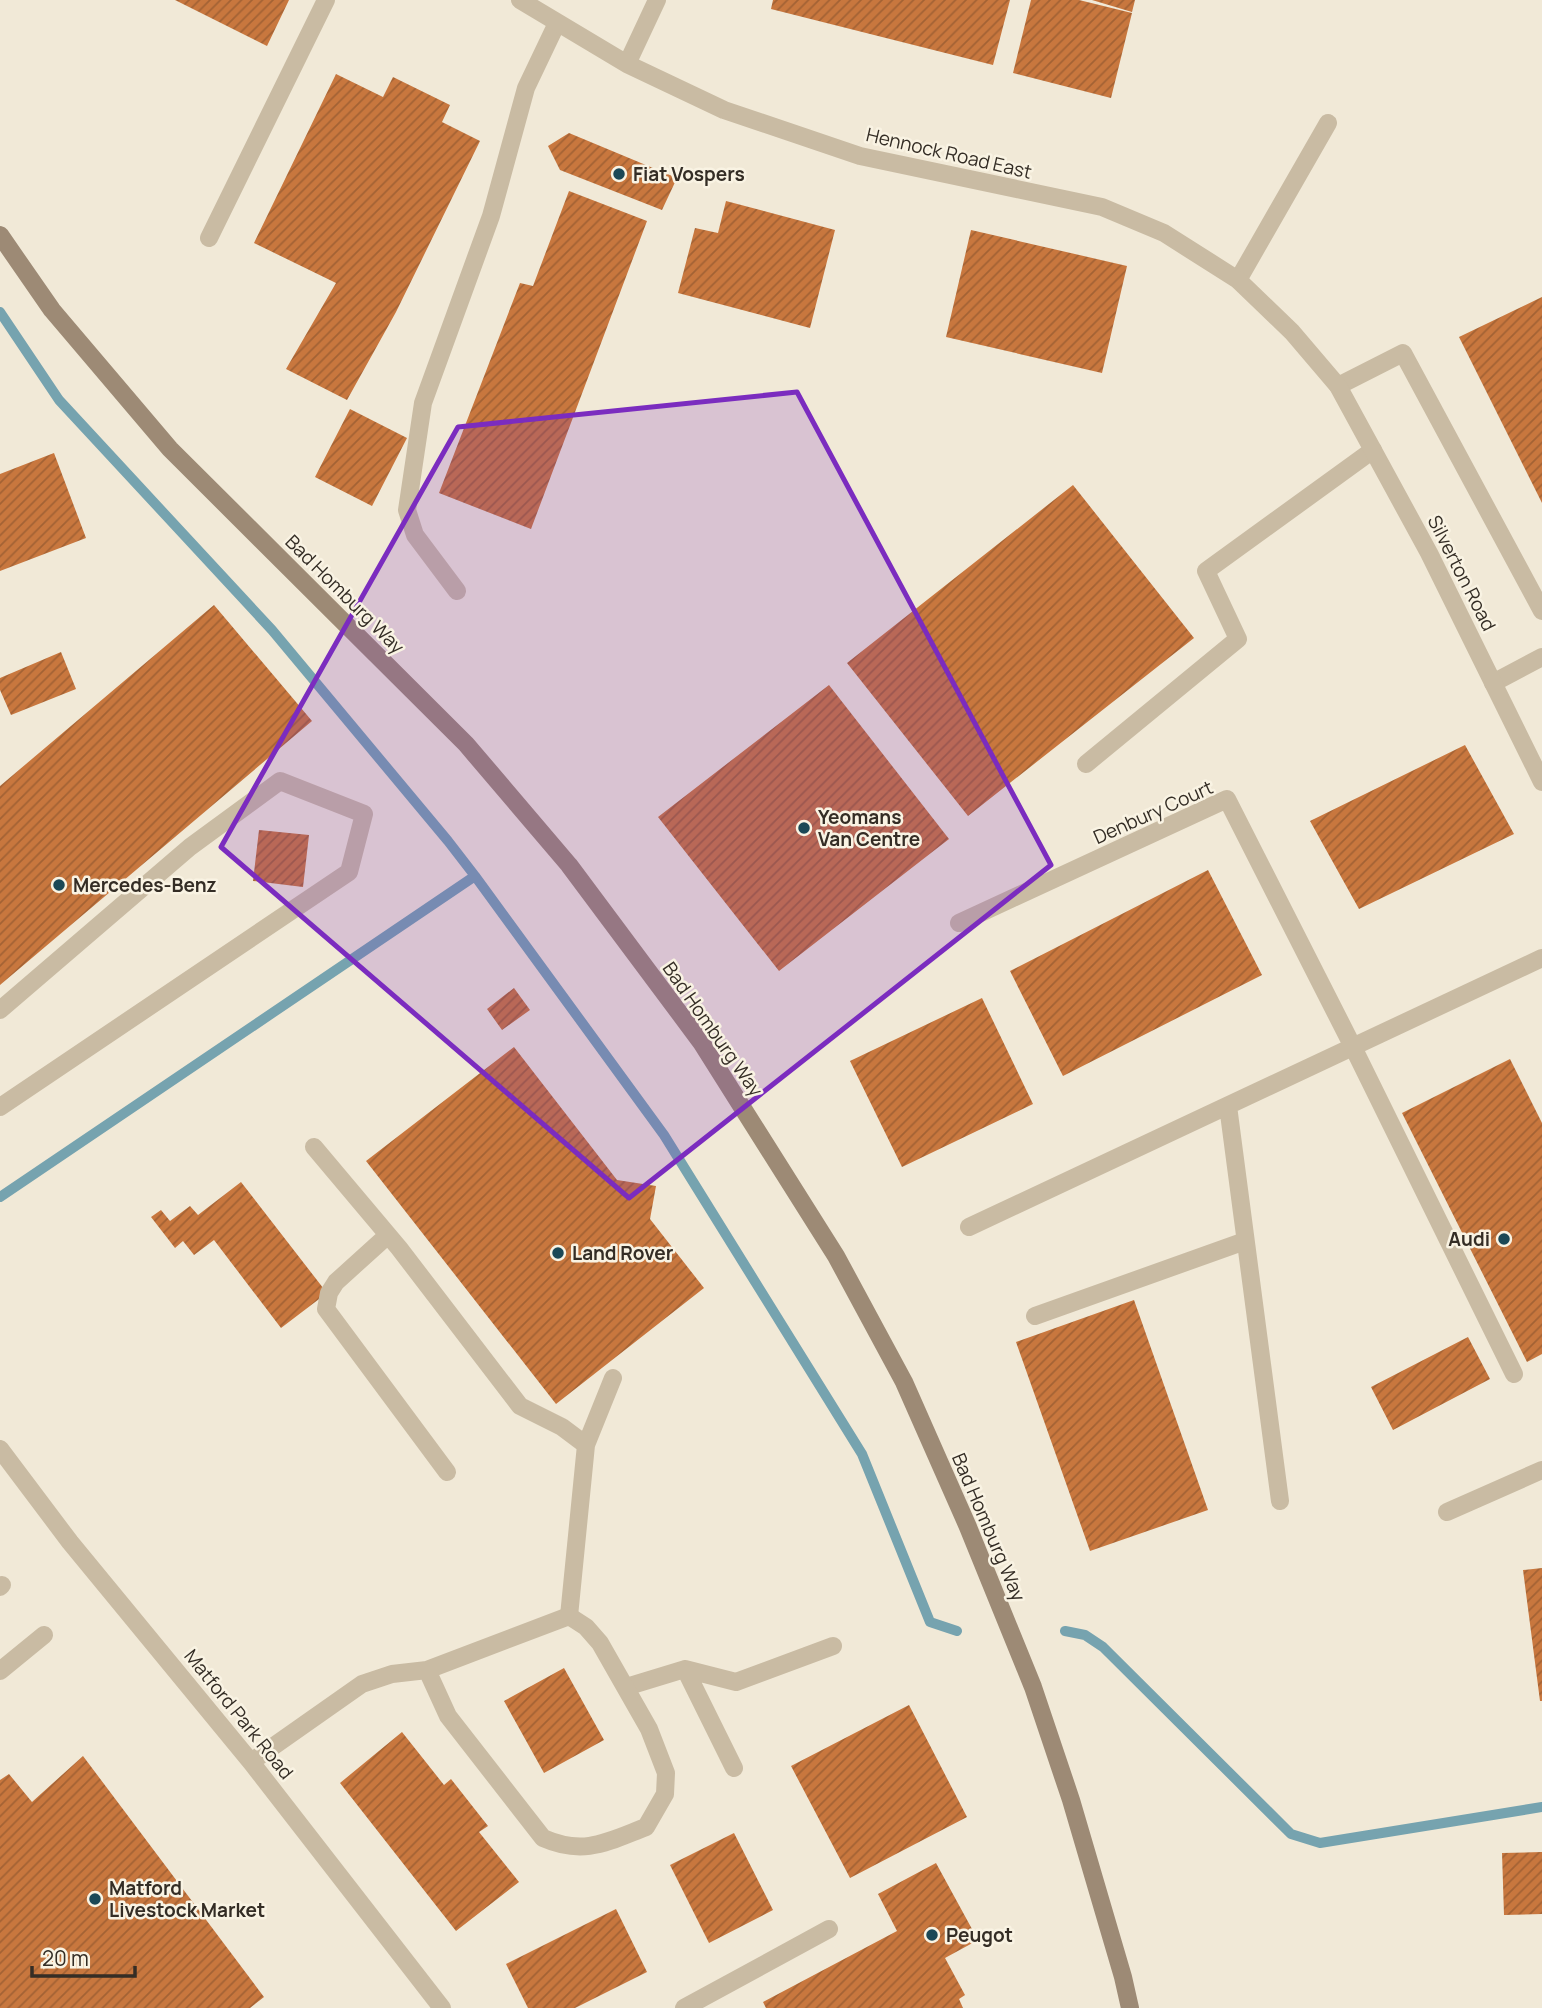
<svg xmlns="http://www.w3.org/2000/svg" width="1542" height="2008" viewBox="0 0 1542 2008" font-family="Manrope,sans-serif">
<defs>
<pattern id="building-hatch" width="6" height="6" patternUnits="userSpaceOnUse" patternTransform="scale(1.75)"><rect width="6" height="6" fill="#c8773e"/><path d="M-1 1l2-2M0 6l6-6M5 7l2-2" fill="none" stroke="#a36234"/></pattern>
</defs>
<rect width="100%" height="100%" fill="#f1e9d7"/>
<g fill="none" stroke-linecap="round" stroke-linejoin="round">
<!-- stream -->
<path stroke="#76a3af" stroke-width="10" d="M0 312 59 400 272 630 448 841 475 876
M0 1197 475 876 664 1135 862 1454 930 1622 957 1631
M1065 1631 1085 1635 1103 1647 1291 1834 1320 1843 1542 1807"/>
</g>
<!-- building -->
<path fill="url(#building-hatch)" d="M175 0H289L267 46Z
M773 0H1010L993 65 771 9Z
M1031 0H1079L1132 13 1111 98 1013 73Z
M1092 0H1135L1132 12Z
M336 74 383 97 393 77 450 105 442 122 480 141 396 312 347 400 286 369 336 283 254 243Z
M569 133 677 178 662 210 560 170 548 146Z
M569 191 647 221 531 529 439 493 520 283 533 286Z
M726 201 835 230 810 328 678 293 695 228 718 233Z
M971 230 1127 266 1102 373 946 337Z
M1542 297V503L1459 337Z
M350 409 407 438 372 506 315 477Z
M54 453 86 538 0 571V474Z
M1073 485 1194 638 968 816 847 663Z
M214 605 312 721 0 985V786Z
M61 652 76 689 11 715 0 690V678Z
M829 685 949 839 779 971 658 817Z
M1465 745 1514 834 1359 909 1310 821Z
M259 830 309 835 303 887 253 881Z
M1208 870 1262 975 1063 1076 1010 971Z
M514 988 530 1010 502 1030 487 1009Z
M982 998 1033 1104 902 1167 850 1061Z
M514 1047 617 1180 656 1186 650 1219 704 1288 556 1404 366 1161Z
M1510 1059 1542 1123V1354L1527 1362 1402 1113Z
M241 1182 327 1293 281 1328 214 1240 194 1255 183 1241 175 1248 151 1217 161 1210 170 1221 190 1206 198 1215Z
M1134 1300 1208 1510 1090 1551 1016 1342Z
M1468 1337 1490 1379 1393 1430 1371 1387Z
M1542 1568V1701H1540L1523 1570Z
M564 1668 604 1740 544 1773 504 1701Z
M909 1705 967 1817 850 1878 791 1766Z
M402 1732 444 1785 451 1779 488 1826 479 1832 519 1882 456 1931 340 1783Z
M83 1756 264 1997 250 2008H0V1780L9 1774 32 1802Z
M734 1833 773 1910 709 1943 670 1865Z
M1542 1852V1914L1504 1915 1502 1853Z
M936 1863 978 1940 945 1958 965 1995 959 1999 963 2008H766L763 2002 897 1931 878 1894Z
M616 1909 647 1972 575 2008H528L506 1964Z"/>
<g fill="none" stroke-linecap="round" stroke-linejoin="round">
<!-- service -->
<path stroke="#c9bba3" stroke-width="18" d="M209 238 326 0
M1238 280 1328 123
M1338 386 1403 353 1542 611
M457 591 415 535 407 510 423 403 491 216 526 88 557 23
M1493 683 1542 657
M1086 764 1238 639 1206 571 1373 450
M959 923 1227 799 1353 1047 1514 1374
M0 1010 190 847 280 781 364 814 349 872 0 1107
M1228 1106 1280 1501
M314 1147 399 1248 520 1406 562 1427 586 1445
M969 1227 1542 958
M388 1235 336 1282 329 1293 326 1309 447 1472
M1035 1316 1245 1241
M1447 1512 1542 1470
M0 1587 2 1585
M569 1616 586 1445 613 1378
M685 1669 734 1768
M0 1671 44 1635
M626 1687 685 1669 736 1682 833 1646
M684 2008 829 1929"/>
<!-- minor -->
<path stroke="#c9bba3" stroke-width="18" d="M520 0 627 64 724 110 860 156 1102 207 1164 233 1238 280 1292 332 1338 386 1429 553 1542 782
M627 64 657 0
M0 1449 70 1542 251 1762 442 2008
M251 1762 362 1684 392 1674 427 1670 569 1616 586 1627 600 1643 649 1729 666 1773 665 1794 646 1827C607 1842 584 1856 543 1838L448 1716 427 1670"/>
<!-- secondary -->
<path stroke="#9d8a75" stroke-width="18" d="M0 235 52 310 170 449 466 744 569 865 701 1042 836 1256 904 1382 968 1527 1033 1687 1071 1800 1123 1977 1130 2008"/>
</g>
<!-- marked area -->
<path fill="#7b2cbf" fill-opacity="0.2" stroke="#7b2cbf" stroke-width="5" stroke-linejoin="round" d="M797 392 1051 865 629 1198 221 847 458 427Z"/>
<!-- markers -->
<g fill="#1b4856" stroke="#f9f3e3" stroke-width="2.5">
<circle cx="619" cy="174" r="7"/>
<circle cx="804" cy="828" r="7"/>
<circle cx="59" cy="885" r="7"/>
<circle cx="1504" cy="1239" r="7"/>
<circle cx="558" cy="1253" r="7"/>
<circle cx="95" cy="1899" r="7"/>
<circle cx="932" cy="1935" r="7"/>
</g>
<g text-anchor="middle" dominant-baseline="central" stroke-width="5" stroke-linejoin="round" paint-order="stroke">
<!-- street labels -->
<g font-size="19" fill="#342d25" stroke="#f9f3e3">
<text transform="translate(949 153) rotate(13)">Hennock Road East</text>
<text transform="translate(1462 573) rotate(63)">Silverton Road</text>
<text transform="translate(345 594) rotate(45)">Bad Homburg Way</text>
<text transform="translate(1153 812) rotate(-24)">Denbury Court</text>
<text transform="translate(713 1029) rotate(55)">Bad Homburg Way</text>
<text transform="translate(989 1527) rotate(67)">Bad Homburg Way</text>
<text transform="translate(239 1714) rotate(51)">Matford Park Road</text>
</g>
<!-- poi labels -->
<g font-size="19" font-weight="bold" fill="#342d25" stroke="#f9f3e3" text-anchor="start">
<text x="633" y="174">Fiat Vospers</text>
<text x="818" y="817">Yeomans<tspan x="818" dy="22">Van Centre</tspan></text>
<text x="73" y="885">Mercedes-Benz</text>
<text x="1490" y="1239" text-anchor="end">Audi</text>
<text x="572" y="1253">Land Rover</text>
<text x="109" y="1888">Matford<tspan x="109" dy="22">Livestock Market</tspan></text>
<text x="946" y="1935">Peugot</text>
</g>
</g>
<!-- scale -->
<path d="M32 1966v10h103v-10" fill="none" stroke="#342d25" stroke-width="3.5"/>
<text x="42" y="1966" font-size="21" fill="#342d25" stroke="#f9f3e3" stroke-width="5" paint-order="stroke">20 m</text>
</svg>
